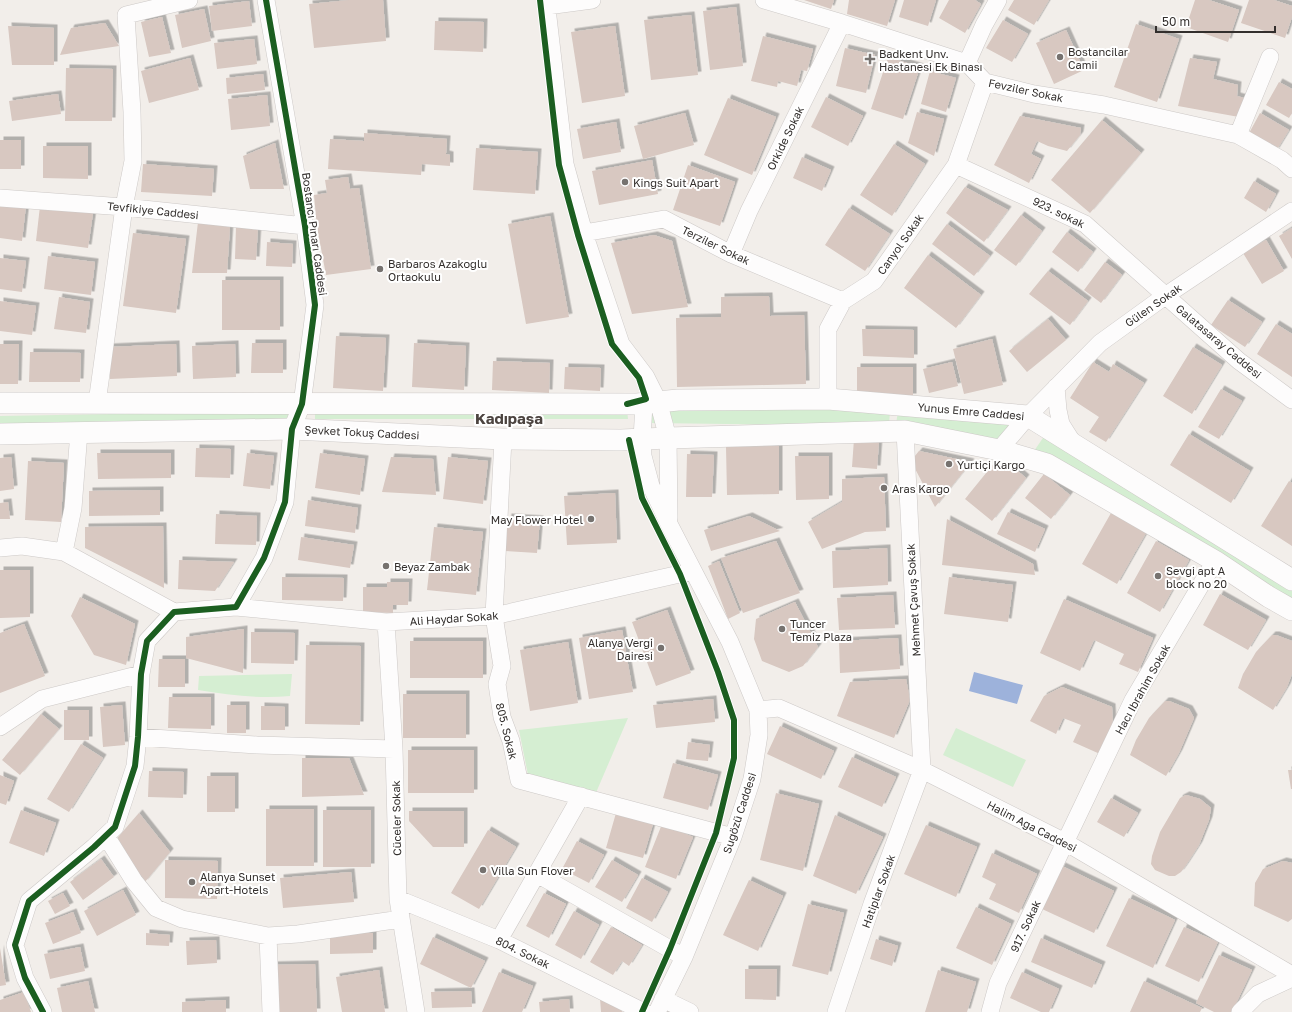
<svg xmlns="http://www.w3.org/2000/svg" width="1292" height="1012" viewBox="0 0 1292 1012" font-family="'Golos Text',sans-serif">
<defs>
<filter id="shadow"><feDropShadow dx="3.5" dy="-3.5" stdDeviation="0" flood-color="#0004"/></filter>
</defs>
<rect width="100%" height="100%" fill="#f2eeea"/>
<!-- green -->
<path fill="#d5eed2" d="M652 407 890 410 889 426 652 423Z
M315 410H627L628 419H315Z
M898 410 1018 420 996 444 896 425Z
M290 411 289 420 0 424V416Z
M1045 435 1292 590V600L1034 451Z
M292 674 290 696C259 699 229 695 198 690L199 676Z
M628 718 595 795 528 775 519 730Z
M956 728 1026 760 1013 787 943 755Z"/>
<!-- water -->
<path fill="#9db2db" d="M974 672 1023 685 1017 704 969 691Z"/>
<!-- building -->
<path fill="#d8c8c1" filter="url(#shadow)" d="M349 0H383L386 41 314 48 309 4Z
M804 0H834L831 9Z
M849 0H895L887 26 847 14Z
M904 0H936L928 26 899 17Z
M949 0H975L981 4 965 33 939 18Z
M1014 0H1049L1034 25 1008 10Z
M1195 0H1209L1239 10 1228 42 1186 27Z
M1249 0H1274L1292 6V17L1285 38 1241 23Z
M249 1 252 26 212 31 209 6Z
M736 7 743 66 710 70 703 11Z
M204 9 211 41 182 48 175 15Z
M691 15 698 75 651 80 644 20Z
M162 17 171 53 149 57 141 22Z
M1003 20 1028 34 1012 62 986 48Z
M435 21 484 22 483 52 434 50Z
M105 23 119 46 60 55 71 28Z
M1136 24 1179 39 1157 102 1114 87Z
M8 26 54 28V65H12Z
M615 26 625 96 582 103 571 32Z
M1066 30 1084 70 1054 84 1036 43Z
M763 36 813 49 807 71 801 70 797 86 778 81 777 87 751 81Z
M254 39 257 64 217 69 214 43Z
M845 48 875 55 866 93 836 86Z
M888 57 920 67 903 119 871 109Z
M190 58 199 90 149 103 141 71Z
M1190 58 1217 62 1213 79 1238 85 1237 96 1244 98 1239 117 1178 106Z
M66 68 113 69 112 121H65Z
M930 71 956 78 946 112 921 104Z
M263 74 265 90 227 94 226 78Z
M1279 82 1292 89V113L1289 118 1266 105Z
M58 94 61 114 12 121 9 101Z
M267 95 270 126 231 130 228 99Z
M826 97 863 116 848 146 811 127Z
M728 98 776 117 752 175 704 155Z
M917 112 944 119 934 156 908 143Z
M685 113 694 145 643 159 634 126Z
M1260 113 1289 130 1276 151 1248 135Z
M1020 116 1081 128 1080 135 1067 151 1048 146 1037 141 1031 154 1041 159 1029 183 994 165Z
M1102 120 1141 153 1090 213 1051 180Z
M616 122 621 152 583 159 577 129Z
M364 133 447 139 446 154 450 155V166L422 164 421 175 328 169 330 139 364 141Z
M0 140H21V169H0Z
M275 143 284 189H250L243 156Z
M894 144 925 164 892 216 860 195Z
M43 146H88V179L43 178Z
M476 148 538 152 535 194 473 190Z
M802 157 831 170 822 191 793 178Z
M652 160 658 194 599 205 592 171Z
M143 164 214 169 212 196 141 192Z
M688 165 735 182 720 226 673 210Z
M348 177 350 189 359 188 371 269 326 275 317 227 314 195 327 193 325 180Z
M1254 181 1276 194 1266 212 1244 198Z
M965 187 1008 210 984 242 946 213Z
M0 201 26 205 22 241 0 238Z
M40 206 93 213 88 248 36 241Z
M849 208 890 234 865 271 825 245Z
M1021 215 1042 231 1016 266 994 250Z
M550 216 569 317 526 324 508 224Z
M198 222 230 226 227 273H192Z
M947 224 990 256 974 276 932 244Z
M236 226 258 227 256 260 235 259Z
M1292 228V259L1279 236Z
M1067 232 1093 252 1078 272 1052 252Z
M133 233 186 239 176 313 123 306Z
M654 235 672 241 688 307 632 314 611 243Z
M1266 240 1284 271 1262 284 1243 253Z
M267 242 293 244 292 267 266 266Z
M928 255 981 295 956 328 904 288Z
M48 256 95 262 91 295 44 289Z
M0 258 26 261 22 292 0 289Z
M1105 262 1122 275 1101 303 1084 290Z
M1048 271 1088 301 1070 325 1029 294Z
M222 280H280V330H222Z
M769 296 770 316 804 315 806 384 677 387 676 318 721 317V297Z
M59 297 90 302 86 333 54 329Z
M1228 300 1262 322 1245 347 1211 325Z
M0 301 36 306 32 335 0 331Z
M1048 319 1066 340 1027 372 1009 351Z
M1276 324 1292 334V377L1257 354Z
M862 329 914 330V358L863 356Z
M336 336 386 338 383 391 333 388Z
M992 339 1003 385 964 394 953 349Z
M252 343H283V373H251Z
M414 343 466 346 464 390 412 387Z
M0 344H19L18 384H0Z
M176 344 177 376 110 379 109 347Z
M235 344 236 377 193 379 192 346Z
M1193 347 1222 365 1192 414 1163 396Z
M30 352 81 353 80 382H29Z
M493 361 550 363 549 393 492 390Z
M952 362 958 386 929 393 923 369Z
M1093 362 1109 372 1113 364 1144 383 1106 442 1089 432 1099 417 1070 398Z
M565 367 601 368 600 391 564 389Z
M857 367H913V397H857Z
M1221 389 1242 401 1219 439 1198 427Z
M1189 434 1250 471 1231 503 1170 465Z
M854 439 879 441 877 469 852 467Z
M779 446V494L727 495 726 447Z
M196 448 231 449 230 478 195 477Z
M919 451 971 462 935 507 911 461Z
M97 453H171V478L98 479Z
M247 453 274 456 270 489 243 486Z
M320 453 365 459 360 495 315 488Z
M687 454 714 455 712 497H686Z
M795 456H829V499L796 500Z
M1000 456 1026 478 992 521 965 499Z
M11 457 14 489 0 491V458Z
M391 457 433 459 436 495 382 492Z
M448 457 488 461 483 504 443 499Z
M28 461 64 463 61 522 25 520Z
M1044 474 1070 495 1051 519 1025 498Z
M884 477 886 531 865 532 822 549 808 522 842 502V479Z
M1289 481 1292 483V546L1261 526Z
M160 490V515L89 516V491Z
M615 493 617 543 567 545 564 496Z
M308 500 358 508 355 533 305 526Z
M8 502 10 519H0V503Z
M1008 512 1045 529 1035 552 997 534Z
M1111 513 1146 533 1117 584 1082 564Z
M216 514 257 516 256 545 215 544Z
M749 516 780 531 711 551 704 530Z
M508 517 540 519 537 553 505 551Z
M947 519 1033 564 1035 575 942 565Z
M163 526 164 588 85 548V527Z
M434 527 483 532 476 595 427 590Z
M301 537 354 545 350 568 298 560Z
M776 541 800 593 743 613 721 558Z
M1156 541 1189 560 1160 612 1127 593Z
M887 548 888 585 833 588 832 551Z
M179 560 234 562 215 591 178 589Z
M719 561 740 613 728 619 708 566Z
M0 570H30V617L0 618Z
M282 577 344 578 343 601 282 600Z
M949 577 1013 585 1008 622 944 614Z
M387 582H409L408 605H393V613L363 612V587H387Z
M1220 594 1266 620 1248 650 1203 625Z
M893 595 895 628 839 630 837 598Z
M80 597 135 624 126 665 94 655 71 616Z
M1064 599 1153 638 1138 672 1119 664 1124 654 1094 640 1080 671 1040 653Z
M795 602 818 647 803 666 789 672 762 661 754 639 756 619Z
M667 610 691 673 656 686 632 622Z
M24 624 45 676 0 693V633Z
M244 629 243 673 186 658V637Z
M622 630 633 692 589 699 579 638Z
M251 632 295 633 294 664 251 663Z
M1272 635H1276L1292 641V674L1287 687 1273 710 1238 688 1243 674 1256 652Z
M898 638 900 669 840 673 839 641Z
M410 641H483V678H410Z
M568 642 578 703 530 711 520 650Z
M306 645 361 646 360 725 305 724Z
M159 659H185V687H158Z
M906 679 910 700 894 738 837 716 850 682Z
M1062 687 1112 707 1113 726 1100 754 1073 742 1081 725 1063 718 1056 734 1030 721 1044 696Z
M403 694H466V738H403Z
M169 697H211V729L168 728Z
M713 699 715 722 656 728 653 705Z
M1165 701H1169L1189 709 1194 718 1179 753 1166 776 1130 755 1136 740 1149 718Z
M122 705 125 745 103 747 100 707Z
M227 705H246V733H227Z
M261 706 285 707V730H261Z
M64 710H89V740H64Z
M41 714 59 729 20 775 2 760Z
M780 726 834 751 821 779 767 754Z
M688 742 710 745 708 761 686 759Z
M81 744 103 758 69 812 47 799Z
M408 750H474V793H408Z
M852 757 896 777 882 807 838 787Z
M302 758H349L364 795 302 797Z
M673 763 718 775 708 810 663 798Z
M1288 770H1292V789H1291Z
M149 771 184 772 183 798 148 797Z
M0 775 14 781 6 805 0 803Z
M207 776H235V812H207Z
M776 793 819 804 803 871 760 860Z
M1186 795 1200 799 1211 808 1209 820 1199 845 1186 865 1181 872 1175 876H1169L1155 870 1151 864 1152 856 1160 832 1180 798Z
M1111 798 1138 813 1124 837 1097 822Z
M266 809H314V866H266Z
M21 810 56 823 44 856 9 843Z
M323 810H371V867H323Z
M409 811H464V847H433L409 821Z
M139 813 170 852 144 883 113 843Z
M616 813 653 824 643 858 606 848Z
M835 815 883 837 856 894 813 876Z
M662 824 693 837 676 879 645 867Z
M926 825 977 847 956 897 904 874Z
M488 830 516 847 479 909 451 893Z
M577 841 604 855 589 883 562 869Z
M992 853 1037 874 1019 913 989 899 996 884 982 877Z
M101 859 114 877 83 900 70 882Z
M165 860 218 861 217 899 165 898Z
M612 860 638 875 622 902 595 887Z
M1283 861 1292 863V919L1288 922 1254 906 1255 883 1263 869Z
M1062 866 1114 891 1094 933 1042 909Z
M351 872 354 902 283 908 280 878Z
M642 878 668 892 652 922 626 908Z
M749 880 783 896 758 951 723 935Z
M123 890 136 915 97 936 84 911Z
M63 893 70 906 55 914 48 901Z
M544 893 566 904 549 938 526 926Z
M1129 898 1175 920 1153 968 1106 946Z
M808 904 844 913 828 975 792 966Z
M976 907 1011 924 992 965 956 948Z
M574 911 599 925 581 959 555 945Z
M73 912 81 933 53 944 45 923Z
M611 927 642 945 629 966 622 961 613 975 590 962Z
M1184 927 1218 942 1199 982 1165 966Z
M146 933 170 935 169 946 146 945Z
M330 933H373V953L330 954Z
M433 937 485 961 471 988 420 964Z
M1041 938 1102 965 1092 988 1031 962Z
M876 939 898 946 892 966 870 959Z
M216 940 217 963 187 965 186 941Z
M80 947 85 971 50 979 44 954Z
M0 948 6 985 0 986Z
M1219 955 1252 970 1232 1012H1214L1196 1003Z
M315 964 317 1012H272L270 965Z
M745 969H777L776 1000 745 999Z
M379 970 385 1012H342L336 977Z
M938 970 976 982 967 1012H925Z
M499 972 533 986 522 1012H482Z
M1022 972 1059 989 1049 1012H1041L1010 998Z
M88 981 95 1012H62L57 988Z
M1144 981 1202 1008 1200 1012H1130Z
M471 991 472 1007 432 1008 431 992Z
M24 992 31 1012H0V1000Z
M600 998 624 1006 622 1012H601Z
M569 999 570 1012H540L539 1002Z
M226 1000V1012H182V1002Z"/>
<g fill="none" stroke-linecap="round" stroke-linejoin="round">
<defs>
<path id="minor" d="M546 0 565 164 584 233 621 344 646 377 658 401 668 438 669 518
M764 0 842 23 967 63 985 82 1034 94 1104 105 1238 135 1282 160 1292 169
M547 6 592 0
M967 63 984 25 998 0
M1238 135 1270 57
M956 165 1085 224 1239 361 1292 400
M0 198 124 207 305 226
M584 233 664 219 731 254 843 301
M731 254 749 211 842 23
M1056 387 1058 410 1061 424 1073 443
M828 399V329L843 301 874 281 956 165 985 82
M97 403 124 207 133 161 132 112 126 15 189 0
M644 404 642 439 643 456 651 486 669 524 730 642 758 710 759 735 752 779 733 837 684 957 657 1012
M503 439 494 616 502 666 497 684 502 717 511 741 519 780 733 837
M999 450 1028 416 1100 343 1165 296 1292 211
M0 548 22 546 64 552 174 612
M64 552 73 508 79 432
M236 607 386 622 494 616 693 571
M386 622 394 749 398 899 416 1012
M758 710 779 708 922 770 1065 842 1292 975
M0 727 42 699 141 674
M138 737 257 745 394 749
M106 836 134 881 156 908 182 919 268 936 298 934 401 919
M537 874 684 957
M398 899 499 940 644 1012
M268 936 271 1012
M499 940 581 796
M663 999 690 1012
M43 1012 25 978 15 945 29 901 94 847 115 827 135 766 138 737 141 674 147 641 174 612 236 607 264 558 285 502 292 429 302 404 315 305 305 226 266 0
M836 1012 872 904 922 770 905 431
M990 1012 998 983 1133 700 1215 561
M1240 1012 1258 994 1292 978"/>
<path id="major" d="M0 403 637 404 678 400 828 399 1028 416 1292 580
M0 434 292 429 503 439 621 440 668 438 905 431 999 450 1047 464 1215 561 1269 597 1292 610"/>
</defs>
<!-- minor casing -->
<use href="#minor" stroke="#cdc9c7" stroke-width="18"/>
<!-- major casing -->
<use href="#major" stroke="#cdc9c7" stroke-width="22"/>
<!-- minor -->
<use href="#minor" stroke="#fdfcfc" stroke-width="17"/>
<!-- major -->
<use href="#major" stroke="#fdfcfc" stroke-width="21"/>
<defs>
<path id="cycleway" d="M540 0 559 165 578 235 612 344 639 378 646 399 627 404
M629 440 642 498 680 574 718 672 734 720V758L716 833 670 949 642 1012
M43 1012 25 978 15 945 29 901 94 847 115 827 135 766 138 737 141 674 147 641 174 612 236 607 264 558 285 502 292 429 302 404 315 305 305 226 266 0"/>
</defs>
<!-- cycleway casing -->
<use href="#cycleway" stroke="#fff" stroke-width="8"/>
<!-- cycleway -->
<use href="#cycleway" stroke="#1b5e20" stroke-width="6"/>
</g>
<!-- markers -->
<g fill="#76726f" stroke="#fff" stroke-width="1.5">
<circle cx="1060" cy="57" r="4"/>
<path d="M868 53h4v4h4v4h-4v4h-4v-4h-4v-4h4z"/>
<circle cx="625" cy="182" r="4"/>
<circle cx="380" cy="269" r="4"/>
<circle cx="949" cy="464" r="4"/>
<circle cx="884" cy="488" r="4"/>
<circle cx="591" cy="519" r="4"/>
<circle cx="386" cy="566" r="4"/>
<circle cx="1158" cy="576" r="4"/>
<circle cx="782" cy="629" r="4"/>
<circle cx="661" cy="648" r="4"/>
<circle cx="483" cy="870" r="4"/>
<circle cx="192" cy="882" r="4"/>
</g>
<g text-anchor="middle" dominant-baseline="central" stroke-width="4" stroke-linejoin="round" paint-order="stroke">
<!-- poi labels -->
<g font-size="11" fill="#332f2d" stroke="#fff" text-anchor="start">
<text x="1068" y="51">Bostancilar<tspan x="1068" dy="13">Camii</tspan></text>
<text x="879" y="53">Badkent Unv.<tspan x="879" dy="13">Hastanesi Ek Binası</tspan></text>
<text x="633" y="182">Kings Suit Apart</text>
<text x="388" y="263">Barbaros Azakoğlu<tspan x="388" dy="13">Ortaokulu</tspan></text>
<text x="957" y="464">Yurtiçi Kargo</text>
<text x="892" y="488">Aras Kargo</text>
<text x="583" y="519" text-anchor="end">May Flower Hotel</text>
<text x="394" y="566">Beyaz Zambak</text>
<text x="1166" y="570">Sevgi apt A<tspan x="1166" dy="13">block no 20</tspan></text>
<text x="790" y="623">Tuncer<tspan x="790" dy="13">Temiz Plaza</tspan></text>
<text x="653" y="642" text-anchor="end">Alanya Vergi<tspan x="653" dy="13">Dairesi</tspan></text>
<text x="491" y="870">Villa Sun Flover</text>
<text x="200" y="876">Alanya Sunset<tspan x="200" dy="13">Apart-Hotels</tspan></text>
</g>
<!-- street labels -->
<g font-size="11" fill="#332f2d" stroke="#fff">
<text transform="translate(1026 90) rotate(12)">Fevziler Sokak</text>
<text transform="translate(785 138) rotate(-64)">Orkide Sokak</text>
<text transform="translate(153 210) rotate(6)">Tevfikiye Caddesi</text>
<text transform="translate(1059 212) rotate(26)">923. sokak</text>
<text transform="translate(315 234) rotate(82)">Bostancı Pınarı Caddesi</text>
<text transform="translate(900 244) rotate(-55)">Canyol Sokak</text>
<text transform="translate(716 245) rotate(26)">Terziler Sokak</text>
<text transform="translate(1153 305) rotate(-35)">Gülen Sokak</text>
<text transform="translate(1219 341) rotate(40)">Galatasaray Caddesi</text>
<text transform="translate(971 411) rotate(5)">Yunus Emre Caddesi</text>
<text transform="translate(362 432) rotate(3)">Şevket Tokuş Caddesi</text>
<text transform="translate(913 600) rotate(-93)">Mehmet Çavuş Sokak</text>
<text transform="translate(454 618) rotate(-4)">Ali Haydar Sokak</text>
<text transform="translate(1142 689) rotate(-61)">Hacı Ibrahim Sokak</text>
<text transform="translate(507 731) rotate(76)">805. Sokak</text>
<text transform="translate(739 813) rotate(-72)">Sugözü Caddesi</text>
<text transform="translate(396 818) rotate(-91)">Cüceler Sokak</text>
<text transform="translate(1032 826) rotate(27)">Halim Aga Caddesi</text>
<text transform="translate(878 891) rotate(-70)">Hatiplar Sokak</text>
<text transform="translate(1025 926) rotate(-65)">917. Sokak</text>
<text transform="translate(523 952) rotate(26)">804. Sokak</text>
</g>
<!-- district labels -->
<g font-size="15" font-weight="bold" fill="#4c4440" stroke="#fff">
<text x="509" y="418">Kadıpaşa</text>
</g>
</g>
<!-- scale -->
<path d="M1156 26v6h119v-6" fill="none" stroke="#332f2d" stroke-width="2"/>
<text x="1162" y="26" font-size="12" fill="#332f2d" stroke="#ffffff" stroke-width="3" paint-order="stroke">50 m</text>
</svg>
